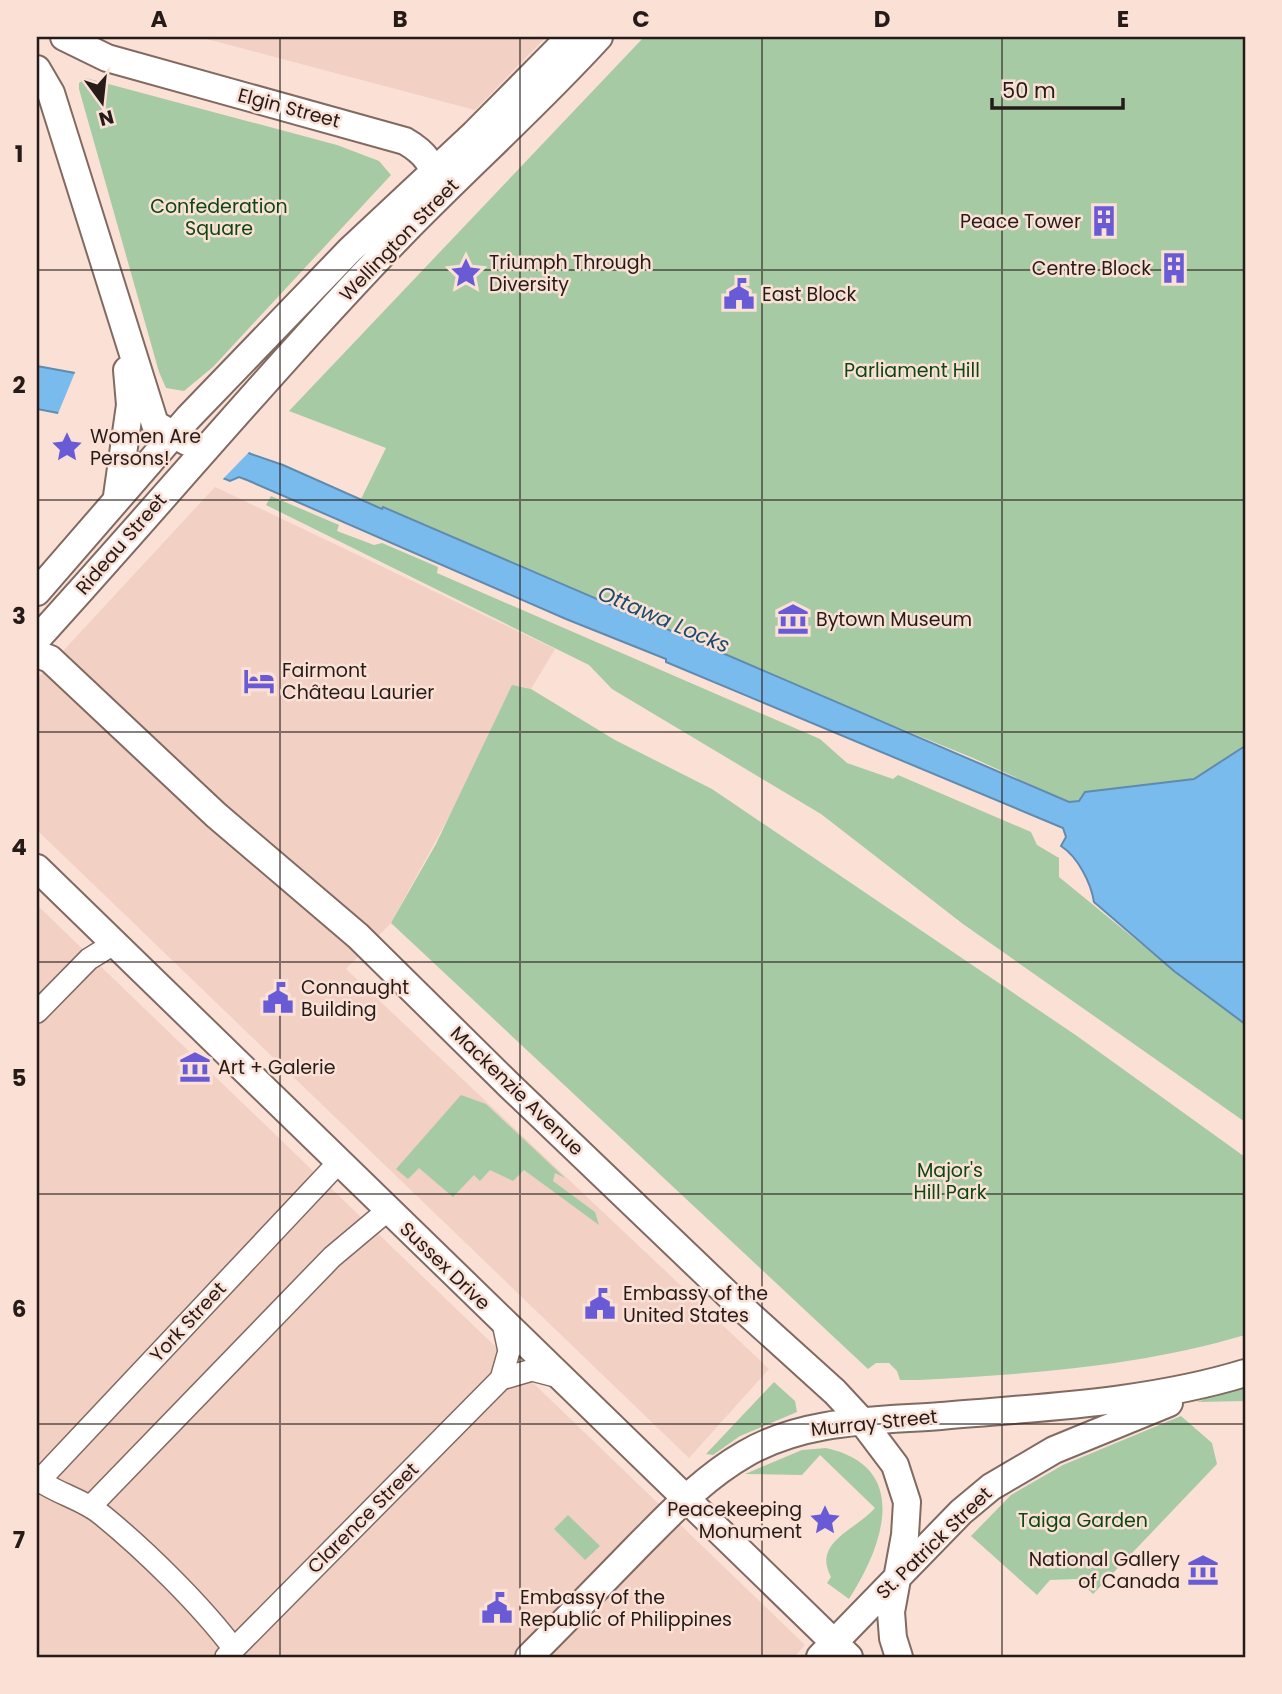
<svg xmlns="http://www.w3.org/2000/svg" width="1282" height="1694" viewBox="0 0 1282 1694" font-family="Poppins,sans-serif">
<rect width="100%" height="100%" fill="#fbe0d6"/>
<!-- built -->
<path fill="#f2d0c4" d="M199 37H546L475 110Z
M215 487 555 649 531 689 520 686 391 923 346 969 769 1369 689 1458 37 830V679Z
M37 905 805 1645 794 1657H37Z"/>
<!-- green -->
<path fill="#a6caa4" d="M644 37H1245V746L1194 779 1086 792 1079 801 1069 802 973 758 777 678 361 499 386 448 289 411Z
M86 78 337 145 379 161 391 175 213 367 184 391 166 388 159 372 79 89V83Z
M271 496 339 525 337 531 374 545 382 543 438 567 437 573 820 739 847 763 893 779 898 775 1031 832 1037 845 1059 858V877L1174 971 1245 1022V1122L963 924 821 814 612 689 589 665 266 505Z
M512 685 531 689 615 740 712 789 1077 1036 1245 1157V1335C1136 1367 1030 1374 918 1380H900L897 1371 889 1363H876L868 1369 391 923 436 844Z
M461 1095 486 1104 565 1178 555 1173 553 1181 595 1212 599 1225 524 1170 513 1181 490 1170 480 1181 474 1175 453 1197 419 1168 408 1179 396 1169Z
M774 1382 795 1401 797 1412 740 1436 713 1455 706 1454Z
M1245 1384V1401L1197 1402Z
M1181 1416 1212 1443 1217 1464 1093 1594 1077 1579 1050 1580 1037 1595 971 1536 1011 1495 1063 1465Z
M826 1448C912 1467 883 1546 849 1599L827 1583 831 1577C812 1542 856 1530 875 1508L820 1455 802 1475 745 1474 802 1450Z
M568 1515 600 1546 585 1560 554 1529Z"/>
<!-- water -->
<path fill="#7abbee" stroke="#608bae" stroke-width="2" d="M37 366 75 373 251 454 283 465 382 509 383 507 1069 802 1079 801 1085 792 1194 779 1245 746V1024L1174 971 1094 902C1091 883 1078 857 1061 846L1066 837 1063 828 666 662V659L566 619 247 480 239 477 230 481 58 413 37 409Z"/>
<!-- pier -->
<path fill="#fbe0d6" d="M76 370 252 449 222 480 57 416Z"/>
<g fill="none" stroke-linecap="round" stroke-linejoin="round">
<defs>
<path id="minor" d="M37 1012 89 959 115 943
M501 1379 532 1370 559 1377
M37 1479C57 1494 83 1499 102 1515 145 1550 201 1605 234 1649
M37 1483 339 1162
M90 1507 332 1257 388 1210
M226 1657 501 1379 509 1351 503 1323"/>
<path id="major" d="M64 37 107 58 405 141C424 152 436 165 434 187
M37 69 51 93 155 424 187 442
M117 496 130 405 127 370
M37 592 188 418 350 250 474 134 570 37
M37 639C159 505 275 366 401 235 466 168 536 106 599 37
M37 654 50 659 216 815 358 936 509 1085 742 1308 835 1392 861 1420 895 1465 907 1502 905 1535 891 1612 893 1638 899 1657
M37 868 849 1657
M529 1657C565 1621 601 1584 637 1547 671 1513 703 1478 745 1454 805 1419 874 1421 941 1416 1043 1407 1147 1403 1245 1373
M820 1657 961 1512 991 1487 1054 1450 1169 1403"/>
</defs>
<!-- minor casing -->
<use href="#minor" stroke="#816a61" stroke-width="24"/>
<!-- major casing -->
<use href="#major" stroke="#816a61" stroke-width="30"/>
<!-- minor -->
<use href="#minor" stroke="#fff" stroke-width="21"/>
<!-- major -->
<use href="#major" stroke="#fff" stroke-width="26"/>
</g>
<!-- grid -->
<path fill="none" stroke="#251b18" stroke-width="2" stroke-opacity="0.55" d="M280 37V1657M520 37V1657M762 37V1657M1002 37V1657M37 270H1245M37 500H1245M37 732H1245M37 962H1245M37 1194H1245M37 1424H1245"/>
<!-- icons -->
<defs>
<symbol id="building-bare" viewBox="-9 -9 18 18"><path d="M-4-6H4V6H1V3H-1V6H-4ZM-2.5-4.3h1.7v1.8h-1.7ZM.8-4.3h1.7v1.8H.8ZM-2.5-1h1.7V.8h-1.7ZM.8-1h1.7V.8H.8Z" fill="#695bd5" stroke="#fbe0d6" stroke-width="2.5" paint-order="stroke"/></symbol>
<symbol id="sight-bare" viewBox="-9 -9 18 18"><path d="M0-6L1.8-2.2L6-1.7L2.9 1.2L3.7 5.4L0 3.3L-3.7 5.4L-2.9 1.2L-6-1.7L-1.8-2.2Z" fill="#695bd5" stroke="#fbe0d6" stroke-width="2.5" paint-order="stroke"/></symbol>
<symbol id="civic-bare" viewBox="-9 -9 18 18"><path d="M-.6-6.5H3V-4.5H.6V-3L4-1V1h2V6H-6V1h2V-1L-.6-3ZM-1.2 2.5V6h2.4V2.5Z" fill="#695bd5" stroke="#fbe0d6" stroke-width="2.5" paint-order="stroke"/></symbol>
<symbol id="museum-bare" viewBox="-9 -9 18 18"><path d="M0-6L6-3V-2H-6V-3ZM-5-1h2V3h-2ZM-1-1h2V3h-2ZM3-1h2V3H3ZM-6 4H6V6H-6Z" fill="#695bd5" stroke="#fbe0d6" stroke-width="2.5" paint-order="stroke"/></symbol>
<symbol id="hotel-bare" viewBox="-9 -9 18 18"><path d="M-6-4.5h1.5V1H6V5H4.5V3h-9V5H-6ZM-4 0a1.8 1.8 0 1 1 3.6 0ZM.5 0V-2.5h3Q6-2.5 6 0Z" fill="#695bd5" stroke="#fbe0d6" stroke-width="2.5" paint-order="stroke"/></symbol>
</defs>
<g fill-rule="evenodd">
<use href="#building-bare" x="1082" y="199" width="44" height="44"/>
<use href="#building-bare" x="1152" y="246" width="44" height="44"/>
<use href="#sight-bare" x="444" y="251" width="44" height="44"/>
<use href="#civic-bare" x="717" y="272" width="44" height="44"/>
<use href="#sight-bare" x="45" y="425" width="44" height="44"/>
<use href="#museum-bare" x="771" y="597" width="44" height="44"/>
<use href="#hotel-bare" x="237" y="659" width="44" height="44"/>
<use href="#civic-bare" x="256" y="976" width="44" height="44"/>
<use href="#museum-bare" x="173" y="1045" width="44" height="44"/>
<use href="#civic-bare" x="578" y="1282" width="44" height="44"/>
<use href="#sight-bare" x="803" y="1498" width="44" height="44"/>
<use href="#museum-bare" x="1181" y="1548" width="44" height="44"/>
<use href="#civic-bare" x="475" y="1586" width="44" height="44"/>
</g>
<g text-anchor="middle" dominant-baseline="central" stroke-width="5" stroke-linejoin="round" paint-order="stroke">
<!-- street labels -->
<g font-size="19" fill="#251b18" stroke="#fbe0d6">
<text transform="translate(289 108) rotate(15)">Elgin Street</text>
<text transform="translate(399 240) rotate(-46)">Wellington Street</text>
<text transform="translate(121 544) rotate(-49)">Rideau Street</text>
<text transform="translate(517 1091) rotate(44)">Mackenzie Avenue</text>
<text transform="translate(445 1266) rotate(44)">Sussex Drive</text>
<text transform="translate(188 1322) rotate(-47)">York Street</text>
<text transform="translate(874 1423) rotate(-6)">Murray Street</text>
<text transform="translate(363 1518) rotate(-45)">Clarence Street</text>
<text transform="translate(934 1543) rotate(-44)">St. Patrick Street</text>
</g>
<!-- park labels -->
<g font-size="19" fill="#0c4710" stroke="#fbe0d6">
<text x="219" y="206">Confederation<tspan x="219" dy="22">Square</tspan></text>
<text x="912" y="370">Parliament Hill</text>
<text x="950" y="1170">Major's<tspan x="950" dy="22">Hill Park</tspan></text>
<text x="1083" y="1520">Taiga Garden</text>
</g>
<!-- poi labels -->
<g font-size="19" fill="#251b18" stroke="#fbe0d6" text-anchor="start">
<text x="1081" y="221" text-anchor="end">Peace Tower</text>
<text x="489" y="262">Triumph Through<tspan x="489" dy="22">Diversity</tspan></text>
<text x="1151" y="268" text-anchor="end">Centre Block</text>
<text x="762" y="294">East Block</text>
<text x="90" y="436">Women Are<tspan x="90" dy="22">Persons!</tspan></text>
<text x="816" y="619">Bytown Museum</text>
<text x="282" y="670">Fairmont<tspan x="282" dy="22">Château Laurier</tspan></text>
<text x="301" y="987">Connaught<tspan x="301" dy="22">Building</tspan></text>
<text x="218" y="1067">Art + Galerie</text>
<text x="623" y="1293">Embassy of the<tspan x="623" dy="22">United States</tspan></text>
<text x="802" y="1509" text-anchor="end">Peacekeeping<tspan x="802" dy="22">Monument</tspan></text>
<text x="1180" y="1559" text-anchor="end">National Gallery<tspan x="1180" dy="22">of Canada</tspan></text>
<text x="520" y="1597">Embassy of the<tspan x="520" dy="22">Republic of Philippines</tspan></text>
</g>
<!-- water labels -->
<g font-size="21" font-style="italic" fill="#1b4c6e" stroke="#fbe0d6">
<text transform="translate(664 619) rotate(23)">Ottawa Locks</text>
</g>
</g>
<!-- border -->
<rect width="1282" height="1694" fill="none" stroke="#fbe0d6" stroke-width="77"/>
<!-- north arrow -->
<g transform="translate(102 102) rotate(165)" stroke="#fbe0d6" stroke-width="5" paint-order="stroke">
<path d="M0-5L12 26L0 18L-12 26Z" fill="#251b18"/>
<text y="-10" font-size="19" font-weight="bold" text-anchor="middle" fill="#251b18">N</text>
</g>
<!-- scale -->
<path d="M992 98v10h131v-10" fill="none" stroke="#251b18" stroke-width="3.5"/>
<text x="1002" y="98" font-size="21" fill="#251b18" stroke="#fbe0d6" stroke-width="5" paint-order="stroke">50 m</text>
<rect x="38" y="38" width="1206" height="1618" fill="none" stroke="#251b18" stroke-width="2.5"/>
<g font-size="23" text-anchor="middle" font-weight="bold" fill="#251b18">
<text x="159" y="27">A</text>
<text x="400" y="27">B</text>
<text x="641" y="27">C</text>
<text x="882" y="27">D</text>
<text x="1123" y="27">E</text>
<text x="19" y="162">1</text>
<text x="19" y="393">2</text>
<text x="19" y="624">3</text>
<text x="19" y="855">4</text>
<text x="19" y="1086">5</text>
<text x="19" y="1317">6</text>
<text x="19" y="1548">7</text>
</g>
</svg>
